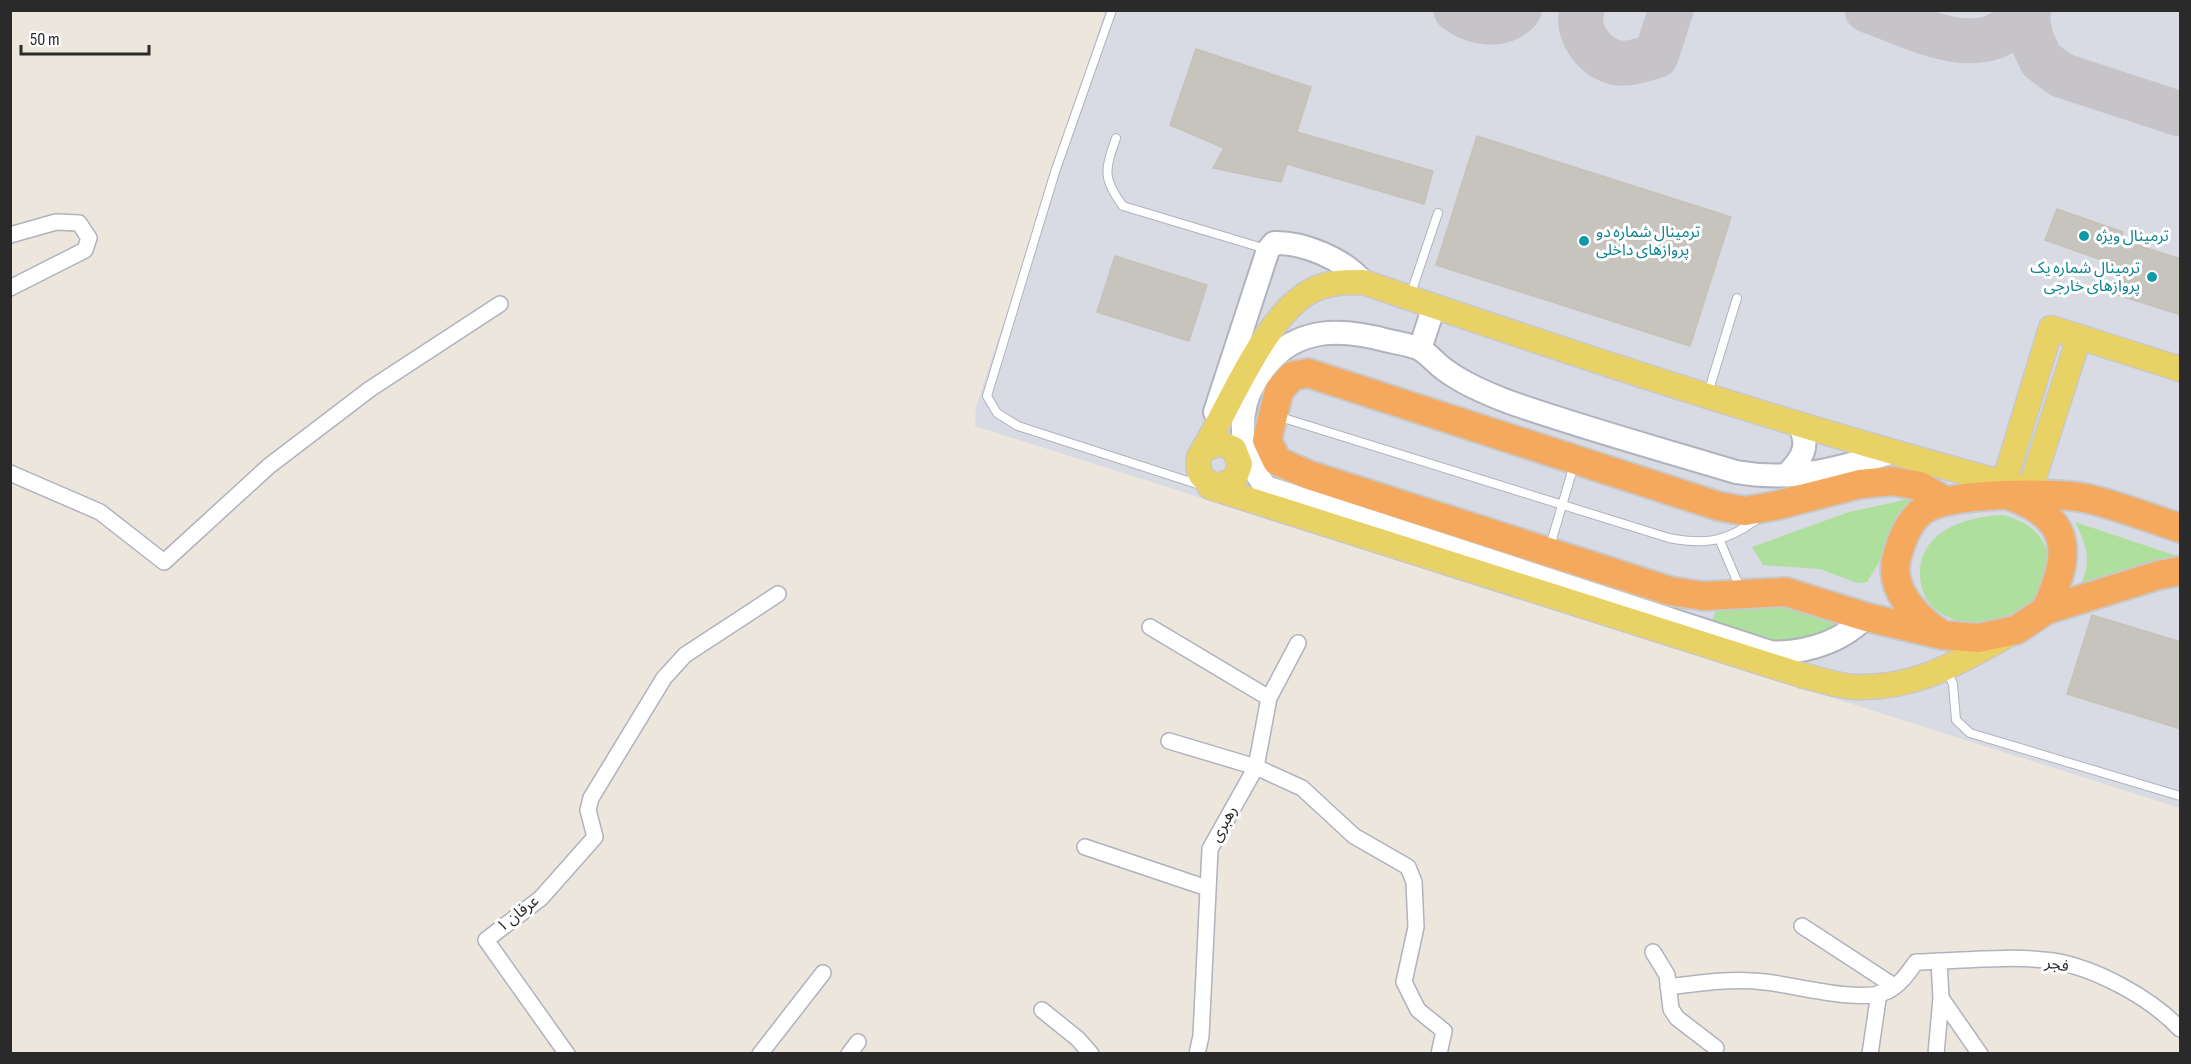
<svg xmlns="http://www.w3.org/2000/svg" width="2191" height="1064" viewBox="0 0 2191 1064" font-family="'Sofia Sans Condensed','Noto Sans Arabic',sans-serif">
<rect width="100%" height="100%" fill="#ece6dd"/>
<!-- airport -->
<path fill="#d8dae4" d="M1105 11H2180V808L975 426 976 407Z"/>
<!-- green -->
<path fill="#afdf9c" d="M1918 497 1867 582 1857 583 1820 569 1763 565 1752 547 1849 512Z
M2004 515C2033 525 2040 531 2051 560 2047 572 2044 590 2037 599 2015 629 1960 632 1933 607 1924 599 1920 585 1920 574 1920 530 1968 516 2004 515Z
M2075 522 2180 557 2179 562 2077 593C2091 565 2090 551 2075 522Z
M1771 605 1798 608 1842 623C1796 654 1759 639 1710 627L1716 610Z"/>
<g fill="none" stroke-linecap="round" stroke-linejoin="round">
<!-- taxiway -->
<path stroke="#c6c4c8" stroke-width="45" d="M1456 10C1473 23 1503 29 1519 10
M1582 10C1576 32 1593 56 1614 62 1627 66 1644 59 1656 56L1671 10
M1867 10C1915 27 1990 70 2023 10
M2029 10 2027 18 2031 38 2041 60 2061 75 2180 114"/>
</g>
<!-- building -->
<path fill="#c7c3bd" stroke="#c7c2b7" stroke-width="1.5" d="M1196 49 1311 87 1297 132 1433 171 1424 204 1287 164 1281 182 1213 168 1224 148 1170 125Z
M1477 136 1731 217 1690 346 1436 265Z
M2057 209 2123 232 2121 240 2181 259V315L2118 295 2127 269 2045 240Z
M1115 256 1207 285 1189 341 1097 312Z
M2092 615 2181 642V729L2067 694Z"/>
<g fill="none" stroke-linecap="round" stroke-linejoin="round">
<defs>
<path id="lane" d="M1112 10 1055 172 987 396 997 413 1018 426 1200 485
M1116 138C1105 170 1102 178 1123 206L1266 249
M1410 296 1438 213
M1708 393 1737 298
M1277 416 1669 538C1705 545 1726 542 1756 520
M1720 541 1740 588
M1550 546 1574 465
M1947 671 1953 684 1956 720 1970 733 2180 796"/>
<path id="street" d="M10 235 56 222 79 223 89 238 85 250 10 288
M10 473 100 512 164 562 269 466 370 389 500 304
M1150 627 1269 698
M1169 741 1256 767 1302 788 1354 836 1408 867 1414 882 1416 927 1404 982 1418 1010 1444 1031 1439 1054
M1085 847 1207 888
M1802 926 1894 986
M1653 952 1667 975 1671 1009 1677 1018 1716 1048
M1668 987C1699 983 1733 978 1765 982 1795 985 1861 1004 1888 991 1901 984 1908 973 1916 962 1957 961 2014 955 2053 961 2096 968 2151 998 2180 1029
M1941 998 1980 1054
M1042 1010 1078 1039 1091 1054
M567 1054 486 940 541 898 595 837 588 810 591 798 664 678 685 655 778 594
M760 1054 823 973
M849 1054 858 1042
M1197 1054 1201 1036 1210 849 1256 767 1269 698 1298 643
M1870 1054 1879 993
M1936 1054 1941 998 1939 961"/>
<path id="secondary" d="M1420 349 1434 306
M1215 412 1268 250 1274 243C1303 242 1344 259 1363 282
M1788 473C1803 458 1810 445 1799 425
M1757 652C1797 655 1837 646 1866 617
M1773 653 1266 487C1245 462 1238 436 1246 403 1249 390 1257 378 1265 367 1297 326 1342 328 1389 341 1398 343 1411 345 1420 349 1430 355 1438 366 1448 372 1466 385 1488 394 1509 402 1583 428 1660 449 1736 472 1793 482 1836 469 1890 453"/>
<path id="primary" d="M1203 450 1219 443 1234 449 1240 464 1235 479 1219 486C1203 483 1196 473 1199 457 1228 411 1265 313 1313 290 1329 282 1346 282 1363 282 1582 357 1803 430 2027 489
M2004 483 2051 328 2180 369
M1210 487 1801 675C1818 679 1837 686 1855 687 1915 689 1956 664 2006 636
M2030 490 2079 337"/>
<path id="highway" d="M2013 497C2076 521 2069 557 2046 610
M1944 500 1920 486 1892 481 1860 484 1774 506 1745 511 1718 506 1308 373 1292 376 1279 391 1267 440 1277 461 1309 475 1670 591 1703 596 1786 592 1866 617 1942 635 1978 638 2016 630 2046 610 2159 575 2180 571
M1938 632C1915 616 1888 588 1897 557 1901 541 1909 521 1923 510 1947 492 2053 492 2085 498 2117 505 2149 518 2180 528"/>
</defs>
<!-- lane casing -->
<use href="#lane" stroke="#b0b2bd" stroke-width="10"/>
<!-- street casing -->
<use href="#street" stroke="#b0b2bd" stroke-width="18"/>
<!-- secondary casing -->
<use href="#secondary" stroke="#b0b2bd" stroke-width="26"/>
<!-- primary casing -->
<use href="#primary" stroke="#c8c8c8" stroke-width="27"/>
<!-- highway casing -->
<use href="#highway" stroke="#c8c8c8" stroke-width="32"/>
<!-- lane -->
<use href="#lane" stroke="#fff" stroke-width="8"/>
<!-- street -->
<use href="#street" stroke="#fff" stroke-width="15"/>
<!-- secondary -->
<use href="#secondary" stroke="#fff" stroke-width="22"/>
<!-- primary -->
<use href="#primary" stroke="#e9d265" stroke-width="24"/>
<!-- highway -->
<use href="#highway" stroke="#f5a95e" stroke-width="28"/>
</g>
<!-- markers -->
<g fill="#0f9aa8" stroke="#fff" stroke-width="2">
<circle cx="2084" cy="236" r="6"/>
<circle cx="1584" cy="241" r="6"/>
<circle cx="2152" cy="277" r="6"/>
</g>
<g text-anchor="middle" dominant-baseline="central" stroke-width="6" stroke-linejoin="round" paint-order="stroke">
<!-- culture labels -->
<g font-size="16" fill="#0d838f" stroke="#fff" text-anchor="start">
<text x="1596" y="232">ترمینال شماره دو<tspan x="1596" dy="18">پروازهای داخلی</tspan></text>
<text x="2096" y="236">ترمینال ویژه</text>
<text x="2140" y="268" text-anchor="end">ترمینال شماره یک<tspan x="2140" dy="18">پروازهای خارجی</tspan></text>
</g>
<!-- street labels -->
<g font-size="16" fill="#2a2a2a" stroke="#fff">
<text transform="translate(1224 824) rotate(-61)">رهبری</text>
<text transform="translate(518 914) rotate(-38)">عرفان ۱</text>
<text transform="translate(2057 965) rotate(11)">فجر</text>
</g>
</g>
<!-- border -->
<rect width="2191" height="1064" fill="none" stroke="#2a2a2a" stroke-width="24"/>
<!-- scale -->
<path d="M21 45v9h128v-9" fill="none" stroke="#2a2a2a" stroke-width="3"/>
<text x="30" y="45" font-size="18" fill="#2a2a2a" stroke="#ffffff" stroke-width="4.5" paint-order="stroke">50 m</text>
</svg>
